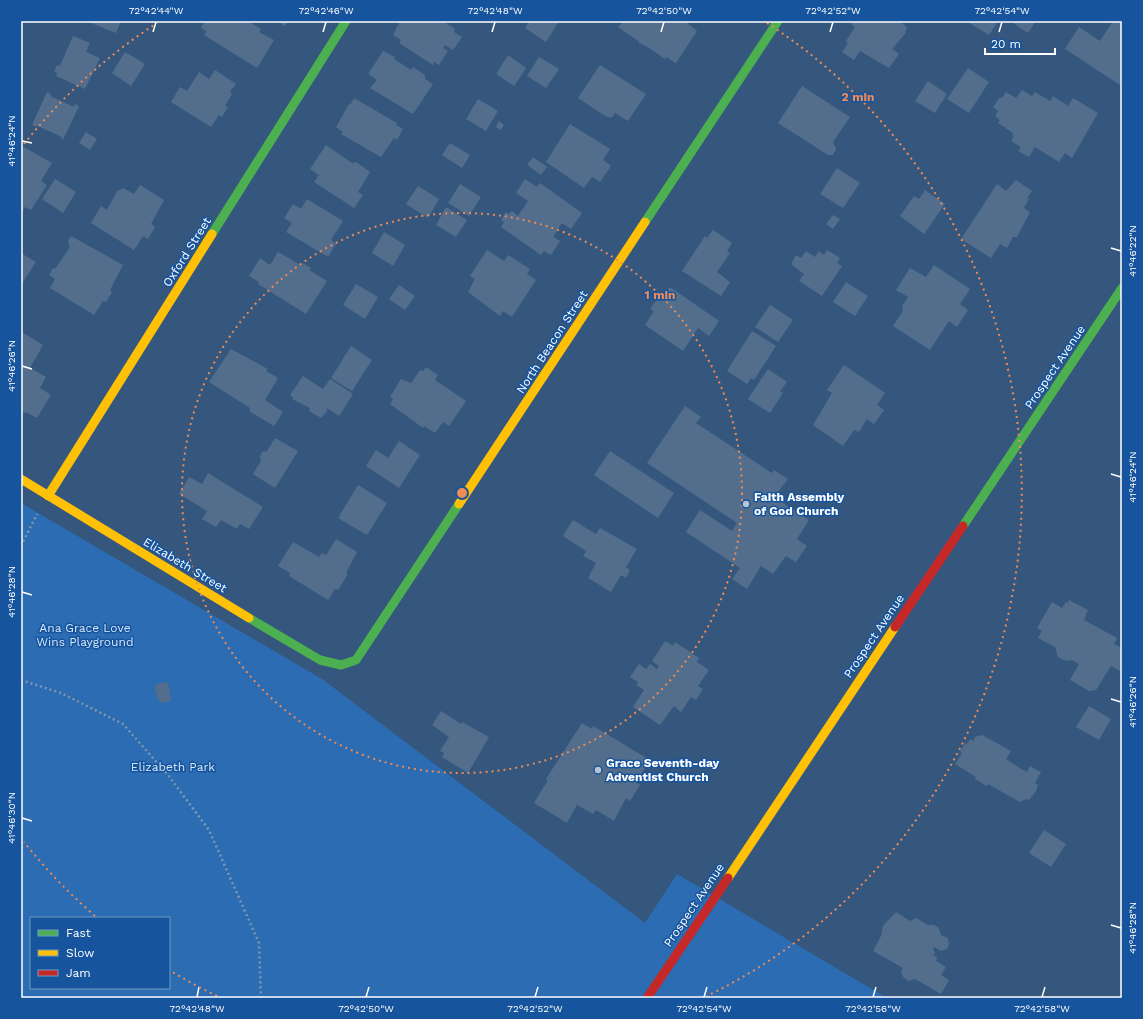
<svg xmlns="http://www.w3.org/2000/svg" width="1143" height="1019" viewBox="0 0 1143 1019" font-family="'Work Sans',sans-serif">
<rect width="100%" height="100%" fill="#35577e"/>
<!-- green -->
<path fill="#2b6cb3" fill-rule="evenodd" d="M21 503 322 679 645 923 677 874 887 998H21ZM31 918H169V988H31Z"/>
<!-- building -->
<path fill="#526e8c" d="M86 21H121L116 33Z
M205 21H248L261 29 259 32 274 40 257 68 204 35 206 31 201 28Z
M277 21H288L285 26Z
M400 21H443L455 29 454 32 462 37 453 50 445 45 443 48 448 51 439 65 434 62 433 65 399 43 401 40 393 35Z
M529 21H559L546 42 525 28Z
M619 21H685L697 31 676 63 666 57 665 59 646 46 639 43 638 41 618 27 622 23Z
M853 21H898L907 27 905 34 892 49 899 54 889 68 860 51 854 60 842 52 848 43 846 41 855 27 851 24Z
M966 21H998L989 35Z
M1010 21H1036L1028 33Z
M1113 21H1122V82L1120 85 1065 49 1079 27 1100 41Z
M73 36 90 43 86 52 100 58 85 89 56 76 57 73 54 72 57 65 60 66Z
M383 51 395 57 394 59 411 70 413 67 425 75V79L433 84 413 114 370 88 377 80 368 74Z
M125 52 145 64 131 86 112 73Z
M508 55 526 68 514 86 496 74Z
M539 57 559 69 546 88 527 76Z
M600 65 646 94 628 121 615 113 611 118 605 116 578 98Z
M968 68 989 82 969 113 947 99Z
M215 70 236 84 230 92 232 94 225 106 228 107 222 117 219 115 211 127 171 102 180 87 187 91 199 72 209 79Z
M928 81 947 94 935 113 915 101Z
M802 86 850 117 833 142 836 149 833 155H828L778 123Z
M1022 90 1032 96 1035 92 1050 101 1053 96 1068 106 1073 98 1098 113 1072 158 1065 153 1059 162 1035 147 1029 157 1018 151 1021 147 1011 141 1014 136 1012 135 1013 133 998 123 1000 120 995 116 998 111 993 107 1000 97 1002 98 1006 92 1016 98Z
M47 92 51 94 50 96 74 107 75 104 79 106 63 140 60 136 37 126 36 127 32 125Z
M354 98 397 123 396 125 403 129 397 140 394 138 381 157 341 134 343 132 336 127 349 104 350 105Z
M478 99 498 111 486 131 466 119Z
M499 121 504 125 501 130 496 127Z
M570 124 610 149 603 160 611 166 600 182 592 177 584 188 546 162Z
M86 132 97 139 90 150 79 143Z
M450 143 470 155 462 168 442 155Z
M326 145 352 163 356 162 370 172 358 192 363 195 354 208 314 182 319 175 310 169Z
M22 146 52 163 41 181 47 185 31 210 25 207 21 214Z
M533 157 547 167 541 175 527 165Z
M837 168 860 183 843 208 820 194Z
M55 179 76 192 63 213 42 199Z
M525 179 537 187 540 183 582 213 571 229 562 223 553 237 560 241 551 255 544 251 541 255 501 227 504 222 501 220 506 212 509 214 512 211 518 216 528 201 516 193Z
M1016 180 1032 191 1027 198 1029 199 1024 208 1030 212 1017 237H1013L1007 248 1000 244 991 258 961 239 997 184 1006 191Z
M460 184 481 197 469 216 448 203Z
M140 185 164 200 151 224 155 227 148 239 143 236 134 250 91 223 101 206 107 210 117 191 123 188 134 194Z
M418 186 439 199 428 218 406 204Z
M925 190 945 204 924 234 900 216 914 196 919 199Z
M307 199 343 221 331 240 336 244 328 257 286 232 292 223 284 218 293 204 301 209Z
M446 207 467 220 456 237 436 225Z
M833 215 840 219 833 229 826 224Z
M713 230 732 243 727 251 730 253 717 272 730 282 721 296 682 271 705 236 707 238Z
M384 232 405 245 393 266 372 253Z
M71 236 123 265 110 290 112 292 106 302 103 301 94 315 50 288 55 279 49 275 53 268 55 269 70 247 68 241Z
M487 250 504 261 508 255 530 269 527 274 536 280 512 317 503 311 500 316 468 292 475 279 470 276Z
M827 250 840 258 837 263 842 266 822 296 799 281 804 274 791 264 796 255 801 258 806 251 815 257 819 251 824 255Z
M278 252 302 266 303 263 311 268 309 270 327 281 306 314 258 284 259 282 249 276 260 258 270 265Z
M21 253 36 262 23 282 21 281Z
M934 265 970 289 960 304 968 310 957 327 949 321 930 350 893 326 903 311 902 306 908 297 896 290 910 268 926 277Z
M846 282 868 296 855 316 833 302Z
M356 284 378 297 365 319 343 305Z
M399 285 415 296 405 310 389 299Z
M670 287 719 321 709 336 698 328 683 351 645 325 654 311 650 309 657 299 660 301Z
M770 305 793 320 778 342 755 327Z
M752 331 776 346 754 380 751 378 747 384 727 371Z
M22 332 43 345 30 368 46 377 40 388 51 395 37 418 26 412 25 413 21 411Z
M351 346 372 360 352 391 331 378Z
M231 349 268 369 266 371 278 378 265 400 283 412 274 426 249 411 250 408 209 382Z
M844 365 885 393 877 405 884 410 874 424 867 419 859 432 854 430 843 446 813 425 832 393 827 390Z
M426 367 438 375 435 380 466 401 449 426 443 422 435 433 424 426 423 428 390 404 393 399 390 397 401 379 411 383 420 370 423 371Z
M768 369 787 382 780 391 783 393 770 413 748 399Z
M303 376 323 389 330 379 353 394 339 416 327 408V411L321 418 309 411 310 408 292 399 293 397 290 395Z
M685 406 701 417 696 423 772 473 774 470 788 479 774 497 809 520 797 539 807 546 796 562 786 556 773 574 761 566 747 589 732 579 740 568 686 532 700 510 732 531 737 523 647 463Z
M275 438 298 451 275 488 253 474 261 461 260 456 262 452 267 451Z
M399 441 420 455 399 488 366 466 376 450 388 458Z
M610 451 674 493 658 518 594 475Z
M208 473 263 507 249 529 240 524 237 529 221 520 216 527 202 519 207 511 179 494 189 477 202 484Z
M358 485 387 503 367 535 338 518Z
M573 520 596 534 600 528 637 549 626 567 630 570 626 578 621 575 611 592 588 578 596 563 583 556 592 542 586 551 563 536Z
M336 539 357 552 346 573 348 574 338 590 335 589 328 600 289 576 290 573 278 566 293 542 319 557 322 553 326 555Z
M1069 600 1088 610 1084 620 1117 638 1114 644 1122 648V668L1120 671 1111 666 1096 690 1089 691 1070 680 1079 664 1072 660 1066 661 1058 657 1055 647 1038 638 1042 631 1037 628 1052 602 1062 608 1066 602 1068 603Z
M665 641 673 646 675 642 699 658 697 662 709 670 698 686 703 689 696 700 691 697 681 712 674 706 660 725 633 707 644 690 636 685 638 682 630 677 639 664 646 669 650 664 657 669 659 666 652 661Z
M168 682 171 701 160 703 155 691 156 684Z
M1089 706 1111 719 1099 740 1076 727Z
M441 711 461 724 462 722 489 737 468 773 442 757 444 753 440 751 449 737 432 725Z
M582 723 592 729 593 726 650 760 636 782 640 785 630 801 626 798 614 821 596 810 593 814 577 805 567 823 534 803 548 780 546 779Z
M982 735 1011 751 1006 759 1021 769 1027 772 1030 766 1041 772 1035 783 1038 785 1036 791 1029 800 1026 799 1020 802 988 784 987 786 975 779 976 777 955 764 962 753 960 752 965 743 967 744 970 739 973 741 975 737Z
M1044 830 1066 844 1051 867 1029 853Z
M896 912 910 921 916 918 928 925H934L939 928 941 935 948 938 949 945 947 949 941 951 934 947 933 948 935 953 933 955 937 957 936 961 946 967 941 975 949 980 941 994 915 979 908 981 903 977 901 971 903 968 873 951 881 936 883 926Z"/>
<g fill="none" stroke-linecap="round" stroke-linejoin="round">
<!-- path -->
<path stroke="#8096af" stroke-width="2.5" stroke-dasharray="2 3" stroke-linecap="butt" d="M21 546 37 514
M21 680 61 693 123 724 168 775 209 830 259 943 261 998"/>
<!-- fast -->
<path stroke="#4caf50" stroke-width="9" d="M645 222 778 21
M212 234 346 21
M963 526 1122 288
M249 618 320 660 341 665 356 660 459 504"/>
<!-- slow -->
<path stroke="#ffc107" stroke-width="9" d="M21 479 249 618
M48 496 212 234
M459 504 645 222
M728 878 895 627"/>
<!-- jam -->
<path stroke="#c62828" stroke-width="9" d="M895 627 963 526
M647 998 728 878"/>
</g>
<!-- ticks -->
<path fill="none" stroke="#fff" stroke-width="1.5" d="M153 32 156 22M323 32 326 22M492 32 495 22M661 32 664 22M830 32 833 22M999 32 1002 22M22 141 32 143M1111 248 1121 251M22 366 32 369M1111 474 1121 477M22 592 32 595M1111 699 1121 702M22 818 32 821M1111 925 1121 928M197 997 199 987M366 997 369 987M535 997 538 987M704 997 707 987M873 997 876 987M1042 997 1045 987"/>
<!-- distance rings -->
<g fill="none" stroke="#ef8b55" stroke-width="2" stroke-dasharray="2 4">
<circle cx="462" cy="493" r="280"/>
<path d="M217 996A560 560 0 0 1 169 970M95 916A560 560 0 0 1 24 842M24 144A560 560 0 0 1 157 23M767 23A560 560 0 0 1 707 996"/>
</g>
<!-- markers -->
<g fill="#b8c4d2" stroke="#16549d" stroke-width="1.5">
<circle cx="746" cy="504" r="4"/>
<circle cx="598" cy="770" r="4"/>
</g>
<g text-anchor="middle" dominant-baseline="central" stroke-width="3" stroke-linejoin="round" paint-order="stroke">
<!-- street labels -->
<g font-size="12" fill="#fff" stroke="#16549d">
<text transform="translate(187 252) rotate(-58)">Oxford Street</text>
<text transform="translate(552 342) rotate(-57)">North Beacon Street</text>
<text transform="translate(1055 367) rotate(-56)">Prospect Avenue</text>
<text transform="translate(185 565) rotate(31)">Elizabeth Street</text>
<text transform="translate(874 636) rotate(-56)">Prospect Avenue</text>
<text transform="translate(694 905) rotate(-56)">Prospect Avenue</text>
</g>
<!-- poi labels -->
<g font-size="12" font-weight="bold" fill="#fff" stroke="#16549d" text-anchor="start">
<text x="754" y="497">Faith Assembly<tspan x="754" dy="14">of God Church</tspan></text>
<text x="606" y="763">Grace Seventh-day<tspan x="606" dy="14">Adventist Church</tspan></text>
</g>
<!-- park labels -->
<g font-size="12" fill="#d5e8fd" stroke="#16549d">
<text x="85" y="628">Ana Grace Love<tspan x="85" dy="14">Wins Playground</tspan></text>
<text x="173" y="767">Elizabeth Park</text>
</g>
</g>
<circle cx="462" cy="493" r="6" fill="#ef8b55" stroke="#16549d" stroke-width="2"/>
<g font-size="12" text-anchor="middle" font-weight="bold" fill="#ef8b55" stroke="#16549d" stroke-width="3" stroke-linejoin="round" paint-order="stroke">
<text x="858" y="101">2 min</text>
<text x="660" y="299">1 min</text>
</g>
<!-- border -->
<rect width="1143" height="1019" fill="none" stroke="#16549d" stroke-width="44"/>
<!-- legend -->
<rect x="30" y="917" width="140" height="72" fill="#16549d" stroke="#7398c4"/>
<rect x="38" y="930" width="20" height="6" fill="#4caf50" stroke="#7398c4"/>
<text x="66" y="937" font-size="12" fill="#ffffff">Fast</text>
<rect x="38" y="950" width="20" height="6" fill="#ffc107" stroke="#7398c4"/>
<text x="66" y="957" font-size="12" fill="#ffffff">Slow</text>
<rect x="38" y="970" width="20" height="6" fill="#c62828" stroke="#7398c4"/>
<text x="66" y="977" font-size="12" fill="#ffffff">Jam</text>
<!-- scale -->
<path d="M985 48v6h70v-6" fill="none" stroke="#ffffff" stroke-width="2"/>
<text x="991" y="48" font-size="12" fill="#ffffff" stroke="#16549d" stroke-width="3" paint-order="stroke">20 m</text>
<rect x="22" y="22" width="1099" height="975" fill="none" stroke="#fff" stroke-width="1.5"/>
<g font-size="10" text-anchor="middle" fill="#fff">
<text x="156" y="14">72°42'44"W</text>
<text x="326" y="14">72°42'46"W</text>
<text x="495" y="14">72°42'48"W</text>
<text x="664" y="14">72°42'50"W</text>
<text x="833" y="14">72°42'52"W</text>
<text x="1002" y="14">72°42'54"W</text>
<text transform="translate(11 141) rotate(-90)" y="4">41°46'24"N</text>
<text transform="translate(1132 251) rotate(-90)" y="4">41°46'22"N</text>
<text transform="translate(11 366) rotate(-90)" y="4">41°46'26"N</text>
<text transform="translate(1132 477) rotate(-90)" y="4">41°46'24"N</text>
<text transform="translate(11 592) rotate(-90)" y="4">41°46'28"N</text>
<text transform="translate(1132 702) rotate(-90)" y="4">41°46'26"N</text>
<text transform="translate(11 818) rotate(-90)" y="4">41°46'30"N</text>
<text transform="translate(1132 928) rotate(-90)" y="4">41°46'28"N</text>
<text x="197" y="1012">72°42'48"W</text>
<text x="366" y="1012">72°42'50"W</text>
<text x="535" y="1012">72°42'52"W</text>
<text x="704" y="1012">72°42'54"W</text>
<text x="873" y="1012">72°42'56"W</text>
<text x="1042" y="1012">72°42'58"W</text>
</g>
</svg>
